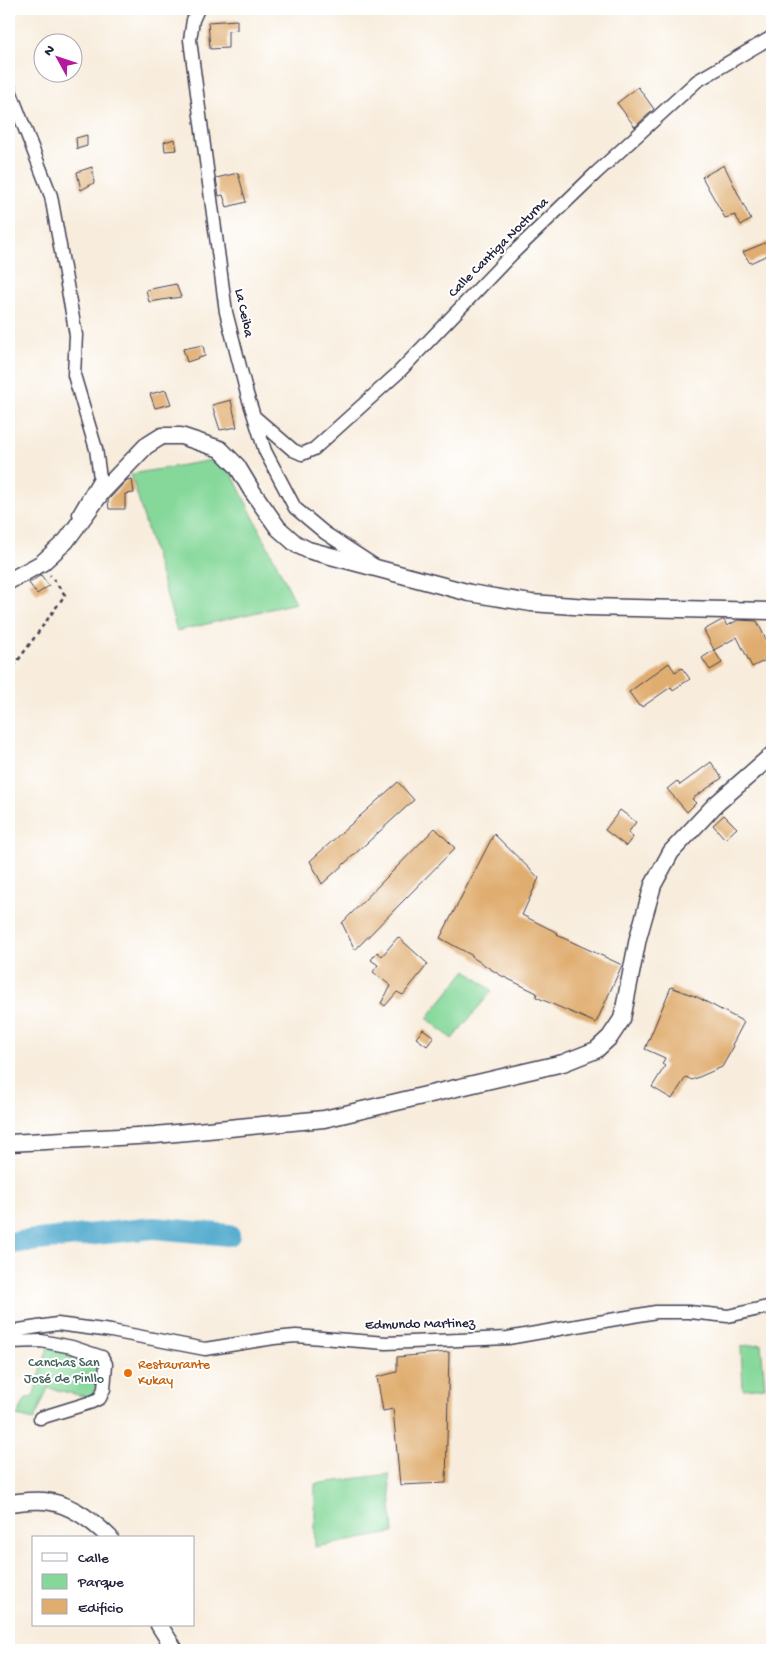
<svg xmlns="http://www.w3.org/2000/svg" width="781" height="1659" viewBox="0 0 781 1659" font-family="'Gochi Hand',sans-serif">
<rect width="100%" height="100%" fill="#fff"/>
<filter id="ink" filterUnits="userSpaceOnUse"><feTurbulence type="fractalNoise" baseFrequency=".02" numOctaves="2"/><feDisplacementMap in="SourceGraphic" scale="10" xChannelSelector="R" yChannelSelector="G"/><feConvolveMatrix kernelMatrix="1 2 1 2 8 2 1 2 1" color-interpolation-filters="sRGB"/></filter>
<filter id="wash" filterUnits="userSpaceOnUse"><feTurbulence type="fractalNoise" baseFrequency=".0096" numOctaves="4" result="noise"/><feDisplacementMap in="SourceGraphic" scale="20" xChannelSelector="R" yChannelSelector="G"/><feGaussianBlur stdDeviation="1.12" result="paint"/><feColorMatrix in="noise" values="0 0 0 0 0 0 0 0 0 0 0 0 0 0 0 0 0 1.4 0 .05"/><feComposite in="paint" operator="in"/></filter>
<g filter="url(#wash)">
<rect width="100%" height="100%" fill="#f8eddd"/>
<!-- green -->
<path fill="#85d89a" stroke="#547d6a" d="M224 458 296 603 177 631 131 474Z
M466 970 492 991 452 1039 427 1018Z
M761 1344 765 1387 743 1389 741 1346Z
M48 1347 103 1361 92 1398 48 1388 34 1420 17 1416 26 1398 33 1397Z
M389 1474 393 1533 315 1547V1484Z"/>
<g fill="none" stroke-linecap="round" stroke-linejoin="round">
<!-- river -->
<path stroke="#4ea8cc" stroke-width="22" d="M9 1243 154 1228 229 1235"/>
</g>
<g id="blocks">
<!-- building -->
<path fill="#e0ad70" d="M237 20V30L228 31V48L210 49 208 22Z
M638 87 654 109 635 127 617 103Z
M87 135V146L77 149 76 138Z
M175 139 177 150 165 151 164 142Z
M724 165 751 220 741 225 735 215 725 218 702 177Z
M92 167 94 183 81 190 77 172Z
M238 173 246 202 227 207 223 195 219 196 216 178Z
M772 240V253L750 263 743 252Z
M176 284 181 297 149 302 146 290Z
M203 345 205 356 187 362 183 349Z
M166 390 171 404 155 408 150 394Z
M231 400 237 427 220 430 212 405Z
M132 479 134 493 125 494V509H109L108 501 110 498 127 480Z
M41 575 49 586 37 594 29 583Z
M722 620H724L727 626 738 620 757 621 772 652V657L752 667 737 637 714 650 704 630Z
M714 650 722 663 710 670 702 658Z
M669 663 675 672 682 668 690 679 673 690 671 687 642 707 641 705 639 706 629 692Z
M711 762 722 778 692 799 696 803 687 812 667 789 677 781 680 785Z
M398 782 414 800 322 884 310 861Z
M620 810 636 822 628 833 633 837 626 846 605 830Z
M724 815 737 828 725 839 713 825Z
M435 828 455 848 355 950 342 923Z
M494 834 539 878 522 915 558 933 557 935 622 965 596 1023 536 997 537 993 500 975 472 957 473 956 440 938Z
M398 937 428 964 403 995 397 992 385 1006 381 1003 391 986 373 972 378 965 371 960 377 952 382 956Z
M671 987 697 997 744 1022 732 1045 734 1046 722 1067 692 1080 686 1077 672 1099 652 1087 665 1066 662 1064 665 1058 645 1049Z
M423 1029 434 1037 427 1046 416 1038Z
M449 1352 446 1483 400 1485 393 1409 383 1411 377 1377 397 1372V1357Z"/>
</g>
</g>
<g filter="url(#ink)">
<use href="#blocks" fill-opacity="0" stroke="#424053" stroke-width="1"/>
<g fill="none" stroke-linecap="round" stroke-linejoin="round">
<defs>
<path id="minor" d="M198 9 193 20 190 40 226 312 247 394 265 451 295 508 325 533 374 565
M9 88 51 196 76 335 74 375 96 449 100 478 79 514
M256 418 293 450 302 454 314 449 398 373 512 254 596 173 697 81 772 37
M9 1334 19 1330 57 1324 111 1331 205 1349 274 1338 296 1336 386 1343 508 1338 656 1312H689L728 1316 772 1306
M9 1342 41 1341 72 1347 102 1357 106 1364 104 1389 100 1398 92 1402 40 1418"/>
<path id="tertiary" d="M9 581 42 563 66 541 102 492 146 446 162 436H181L220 449 237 466 252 491 278 528 296 544 308 550 470 593 531 603 588 607 772 611
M9 1143 155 1135 324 1119 563 1063 596 1050 610 1037 622 1019 638 938 653 885 671 852 715 805 772 755
M9 1503C20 1502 32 1500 44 1501 70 1503 92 1520 110 1538
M159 1625 175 1650"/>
</defs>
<!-- minor casing -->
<use href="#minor" stroke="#424053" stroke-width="15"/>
<!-- tertiary casing -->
<use href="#tertiary" stroke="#424053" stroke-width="19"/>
<!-- path -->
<path stroke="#424053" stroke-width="2.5" stroke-dasharray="4 4" stroke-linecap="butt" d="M9 673 65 595 50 575"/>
<!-- minor -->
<use href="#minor" stroke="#fff" stroke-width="12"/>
<!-- tertiary -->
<use href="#tertiary" stroke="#fff" stroke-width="16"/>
</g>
</g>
<!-- markers -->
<circle fill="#e8710a" stroke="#fff" stroke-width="2" cx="128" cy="1373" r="5"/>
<g text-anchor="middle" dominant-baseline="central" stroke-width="4" stroke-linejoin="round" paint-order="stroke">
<!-- street labels -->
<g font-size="14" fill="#22223b" stroke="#fff">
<text transform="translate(499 248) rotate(-45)">Calle Cantiga Nocturna</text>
<text transform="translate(243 313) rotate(78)">La Ceiba</text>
<text transform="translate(420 1325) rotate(-1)">Edmundo Martinez</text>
</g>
<!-- park labels -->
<g font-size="14" fill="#45625c" stroke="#fff">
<text x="64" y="1363">Canchas San<tspan x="64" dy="16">José de Pinllo</tspan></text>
</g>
<!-- food labels -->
<g font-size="14" fill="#c56008" stroke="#fff" text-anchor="start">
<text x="138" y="1365">Restaurante<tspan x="138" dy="16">Kukay</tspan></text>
</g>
</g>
<!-- margin -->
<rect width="781" height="1659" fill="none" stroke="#fff" stroke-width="30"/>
<!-- legend -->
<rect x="32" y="1536" width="162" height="90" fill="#ffffff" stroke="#a7a7b1"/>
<rect x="42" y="1553" width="25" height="8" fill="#ffffff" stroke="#a7a7b1"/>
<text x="78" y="1562" font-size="15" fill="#22223b">Calle</text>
<rect x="42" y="1574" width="25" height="15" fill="#85d89a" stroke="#a7a7b1"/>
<text x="78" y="1586" font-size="15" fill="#22223b">Parque</text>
<rect x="42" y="1599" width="25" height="15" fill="#e0ad70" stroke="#a7a7b1"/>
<text x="78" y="1612" font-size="15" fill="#22223b">Edificio</text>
<!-- north arrow -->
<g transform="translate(58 58) rotate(310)"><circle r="24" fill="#ffffff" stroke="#a7a7b1"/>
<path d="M0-4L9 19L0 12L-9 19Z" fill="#b5179e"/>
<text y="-8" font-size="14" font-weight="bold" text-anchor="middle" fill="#22223b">N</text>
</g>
</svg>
